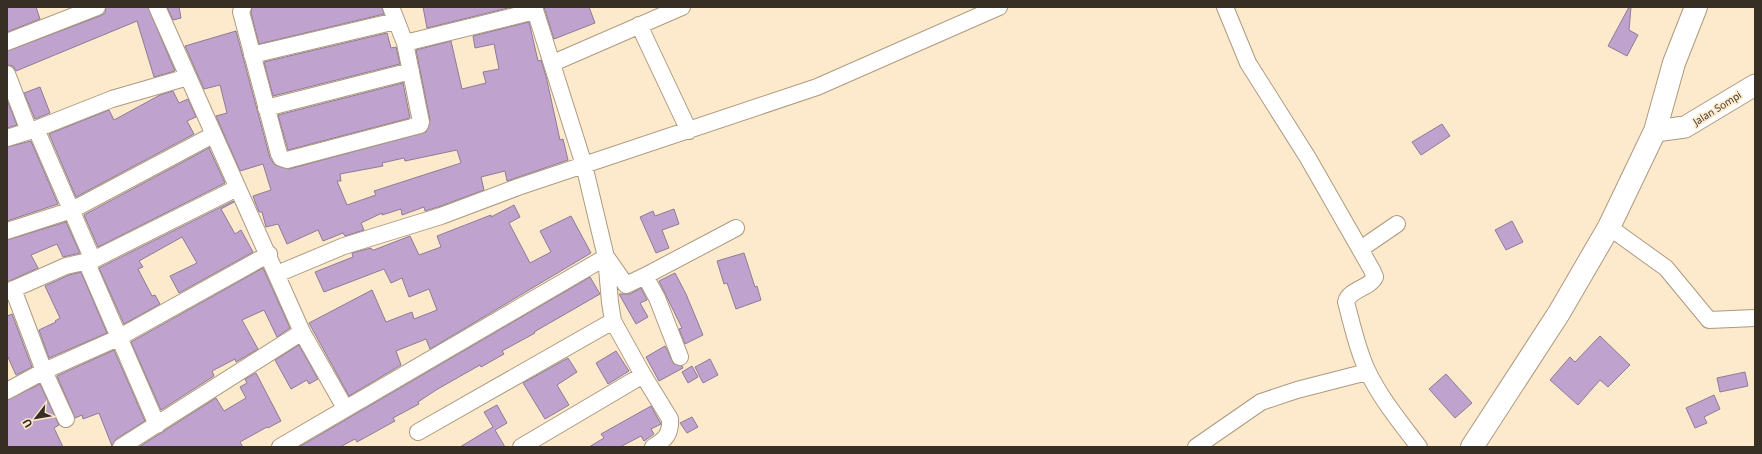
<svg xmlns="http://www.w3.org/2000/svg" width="1762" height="454" viewBox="0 0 1762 454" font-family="'Open Sans',sans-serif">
<rect width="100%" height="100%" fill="#fde9cc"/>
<!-- building -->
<path fill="#c0a2ce" stroke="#8d7c96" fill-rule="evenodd" d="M7 7H36L40 19 7 32Z
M106 7H148L175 71 154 77 137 21 16 71 13 66 7 65V51L100 16 105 13Z
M167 7H179L181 18 173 20Z
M252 7H382L384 14 259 44 251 13Z
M423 7H512L427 28Z
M544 7H589L595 23 554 39Z
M1629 7H1631L1629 30 1638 35 1627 56 1608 46Z
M529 22 538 61 541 60 546 76 560 140 563 139 568 160 507 181 505 171 481 177 484 190 438 207 425 211 424 207 402 215 401 209 382 215V213L361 223 364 230 345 236 343 233 323 241 318 230 287 244 278 224 266 227 262 212H259L255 202 253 196 271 190 263 164 240 171 216 116 227 113 220 85 204 89 185 46 236 31 270 158 275 165 289 169 426 132 430 120 416 50 451 41 462 89 486 83 483 72 499 69 494 44 475 48 473 36ZM457 150 461 163 374 191 376 195 347 205 337 181H341L340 174 383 166 382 163 404 158 405 161Z
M387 33 391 48 396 47 400 64 273 96 264 62Z
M403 83 410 118 288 150 278 115Z
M40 87 50 113 35 119 24 93Z
M173 91 179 103 188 99 196 117 187 121 194 134 76 197 49 134 109 110 114 120 160 95Z
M7 100 17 125 7 128Z
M1442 124 1450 136 1421 155 1412 142Z
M31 141 58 204 7 221V147Z
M209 148 225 183 98 247 84 215Z
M233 201 234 202 221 209 235 234 241 230 253 252 179 293 170 276 197 263 182 237 139 261 143 267 138 269 152 296 155 295 160 304 124 324 99 268Z
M514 205 520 217 509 223 530 263 551 252 540 231 571 216 591 253 430 349 426 339 396 351 401 365 349 396 309 323 372 290 386 322 412 312 414 319 437 310 429 289 409 297 402 278 391 283 384 269 324 292 315 272 353 257 352 253 371 248 372 250H374L410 236 419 255 441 247 437 236 491 215V217Z
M674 209 679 224 662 230 669 248 656 253 640 217 653 211 655 216Z
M1512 221 1523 242 1506 250 1495 230Z
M66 222 80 253 63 257 57 244 31 255 38 268 7 282V240Z
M744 253 755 287 757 286 761 300 736 309 727 283 724 284 717 261Z
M263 268 290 328 277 337 264 310 242 320 258 349 236 362 235 359 212 371 214 376 161 410 131 342Z
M81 272 107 333 49 358 39 330 56 322 55 321 60 318 45 286 69 275Z
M675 273 686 294 703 335 685 344 679 329 682 328 659 281Z
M590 277 600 294 534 332 535 333 502 351 504 354 481 367 480 365 436 390 418 402 419 404 393 418 395 421 357 442 355 439 340 447H299Z
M641 288 647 300 640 303 648 317 636 324 619 294H630Z
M12 314 32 367 16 375 7 355V316Z
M1600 336 1630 365 1608 387 1600 380 1578 405 1550 380 1570 357 1575 362Z
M299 345 318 379 309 384 307 380 291 389 275 360Z
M665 346 674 364 682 366 683 368 659 381 646 357Z
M114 350 145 421 116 439 112 446 99 413 83 419 82 415 75 418 57 376Z
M616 351 629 371 608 384 596 363Z
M568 358 577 372 557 385 569 405 545 419 523 383Z
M710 359 718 375 703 383 695 367Z
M692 366 698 377 688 383 682 372Z
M1745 372 1748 386 1720 392 1717 378Z
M256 373 281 421 268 428 267 427 240 442 243 447H139L216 398 224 411 246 398 240 387 247 383 245 379Z
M1446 374 1472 403 1455 418 1429 389Z
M40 384 59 425 54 428 63 447H7V400Z
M1714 395 1720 409 1704 417 1707 423 1695 428 1686 408Z
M497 405 507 423 495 430 505 447H460L493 427 484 412Z
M651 406 661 424 651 429 654 434 644 441 641 436 620 447H589L604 438 601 434Z
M692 417 698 427 687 433 680 423Z"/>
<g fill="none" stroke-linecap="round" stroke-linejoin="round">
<defs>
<path id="minor" d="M157 7 302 332 345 408
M243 7 241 12 279 154 281 158 287 160 420 125 421 122 405 43 391 7
M1225 7 1248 63 1308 158 1372 270 1375 277C1369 289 1349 289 1346 302 1352 324 1357 349 1367 370 1380 398 1401 423 1419 447
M639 25 689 131
M7 42 97 7
M405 43 535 11
M252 55 396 21
M553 63 682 7
M7 74 29 131
M266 108 411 71
M36 129 93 260
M7 138 36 129 112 99 188 77
M1609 227 1666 268 1709 320 1755 318
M7 231 72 210 213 135
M1362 248 1397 224
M606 257 610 302 613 321 643 375 670 419C671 434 665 440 653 447
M607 258 626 285 645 276 657 298 680 357
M86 261 157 425
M277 274 344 246 441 216 518 187 817 87 999 7
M645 276 736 228
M13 289 44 371 66 419
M7 292 66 266 93 260 237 188
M7 391 44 371 118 338 269 254
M418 432 613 321
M121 447 302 332
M280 447 606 257 584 165 534 7
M521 447 643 375
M1196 447 1261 402 1297 390 1367 372"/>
<path id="tertiary" d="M1655 131 1685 127 1755 85"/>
<path id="primary" d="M1472 447 1559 313 1609 227 1655 131 1674 63 1696 7"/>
</defs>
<!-- minor casing -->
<use href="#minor" stroke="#ad9a7f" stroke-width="18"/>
<!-- tertiary casing -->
<use href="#tertiary" stroke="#ad9a7f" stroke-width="23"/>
<!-- primary casing -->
<use href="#primary" stroke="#ad9a7f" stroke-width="24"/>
<!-- minor -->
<use href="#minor" stroke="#fff" stroke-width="16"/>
<!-- tertiary -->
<use href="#tertiary" stroke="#fff" stroke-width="21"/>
<!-- primary -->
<use href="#primary" stroke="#fff" stroke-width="22"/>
</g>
<g text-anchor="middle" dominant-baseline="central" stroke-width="3.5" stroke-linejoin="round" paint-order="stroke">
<!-- street labels -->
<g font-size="10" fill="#372f24" stroke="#fde9cc">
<text transform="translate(1717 108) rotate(-32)">Jalan Sompi</text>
</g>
</g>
<!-- border -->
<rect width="1762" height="454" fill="none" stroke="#372f24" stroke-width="16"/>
<!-- north arrow -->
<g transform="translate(36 418) rotate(239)" stroke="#fde9cc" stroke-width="3" paint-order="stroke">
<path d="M0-3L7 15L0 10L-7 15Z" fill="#372f24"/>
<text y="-6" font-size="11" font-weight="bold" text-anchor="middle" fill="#372f24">U</text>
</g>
</svg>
